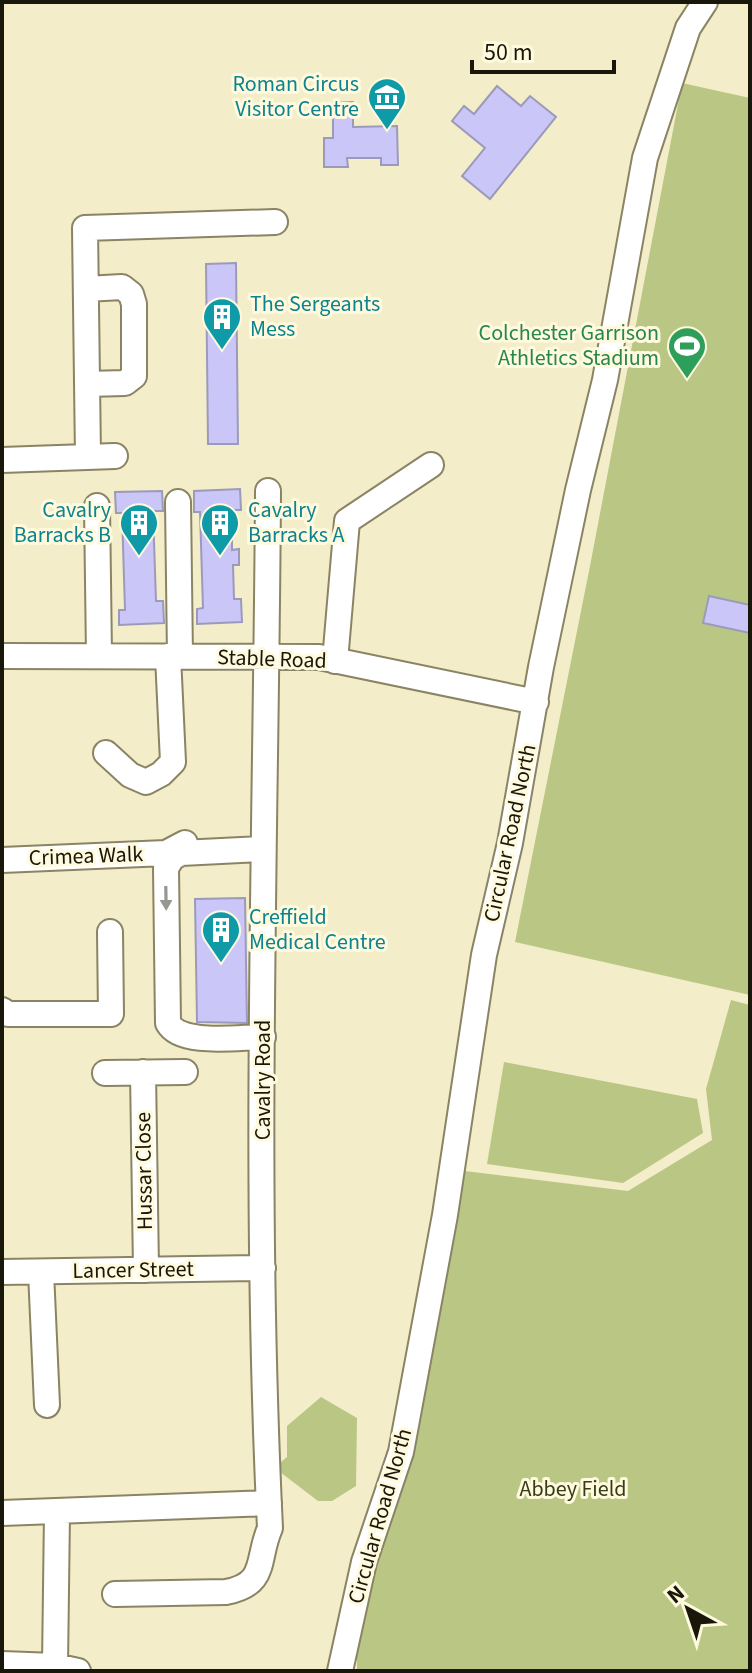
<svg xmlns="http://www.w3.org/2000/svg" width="752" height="1673" viewBox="0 0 752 1673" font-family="'Source Sans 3',sans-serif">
<rect width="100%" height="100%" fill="#f3edca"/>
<!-- green -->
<path fill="#bac784" d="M682 83 750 98V995L515 942 590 566Z
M731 1000 750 1005V1671H357V1594L378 1515 448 1169 628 1191 712 1140 706 1089Z
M504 1062 697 1099 703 1133 623 1183 487 1164Z
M321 1397 357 1418 356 1486 332 1501H318L280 1472 281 1462 287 1457V1426Z"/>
<!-- building -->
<path fill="#cac7f8" stroke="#9c9aba" stroke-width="2" d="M497 86 521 106 530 96 556 117 490 199 462 176 485 148 452 121 464 106 474 114Z
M353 102V127L397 126 398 165H381V158H347L348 167H324V138H333V103Z
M236 263 238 444H208L206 264Z
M240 489 241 510H232V550L239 549V565H233L234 599H241L242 622 197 624V609L203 608 200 512H194V491Z
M162 491 163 511H153L156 601H163L164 623 119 625V610H125L122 513H116L115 492Z
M709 596 750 605V633L703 623Z
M245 898 247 1023 197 1022 195 899Z"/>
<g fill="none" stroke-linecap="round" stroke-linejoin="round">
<defs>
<path id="minor" d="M86 289 122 287 131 294 134 304V376L125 383 87 384
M88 457 85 228 275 222
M2 460 115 456
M178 502 180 656
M97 506 99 655
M2 656 319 657 536 702
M335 661 347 521 431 465
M106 753 130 775 146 782 161 774 173 762 168 656
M2 860 166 853 185 843
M2 1010 8 1014H111L110 932
M263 1037C238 1037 181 1046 168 1023L166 868 172 858 181 853 263 849
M143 1072 146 1270
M105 1073 185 1072
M2 1272 263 1268
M41 1272 47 1405
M2 1513 269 1503
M115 1594 226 1592C268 1584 256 1560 270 1528 253 1183 266 836 268 491
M2 1664 55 1666 78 1671
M55 1666 57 1513
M340 1671 364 1562 401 1452 445 1215 484 955 510 843 541 667 578 490 605 380 645 158 688 28 705 2"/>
</defs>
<!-- minor casing -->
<use href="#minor" stroke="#8a8464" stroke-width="28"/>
<!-- minor -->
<use href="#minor" stroke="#fff" stroke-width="24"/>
</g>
<!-- one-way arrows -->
<defs><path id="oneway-solid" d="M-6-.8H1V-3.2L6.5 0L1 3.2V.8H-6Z" transform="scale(2)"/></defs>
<use fill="#989691" href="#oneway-solid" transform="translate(166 898) rotate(89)"/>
<!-- icons -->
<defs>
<symbol id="museum-pin" viewBox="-11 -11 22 30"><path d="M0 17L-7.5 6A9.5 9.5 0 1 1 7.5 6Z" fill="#0f9aa8" stroke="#fffade"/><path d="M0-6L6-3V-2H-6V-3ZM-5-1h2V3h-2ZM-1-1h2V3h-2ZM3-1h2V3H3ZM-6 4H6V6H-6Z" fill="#fff"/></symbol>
<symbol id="building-pin" viewBox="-11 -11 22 30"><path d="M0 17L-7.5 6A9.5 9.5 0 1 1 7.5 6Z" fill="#0f9aa8" stroke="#fffade"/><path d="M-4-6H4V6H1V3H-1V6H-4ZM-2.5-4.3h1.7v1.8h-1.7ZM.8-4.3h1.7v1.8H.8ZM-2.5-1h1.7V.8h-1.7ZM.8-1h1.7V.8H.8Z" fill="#fff"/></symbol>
<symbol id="stadium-pin" viewBox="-11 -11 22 30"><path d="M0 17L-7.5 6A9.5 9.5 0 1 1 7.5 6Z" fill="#2e9e5b" stroke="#fffade"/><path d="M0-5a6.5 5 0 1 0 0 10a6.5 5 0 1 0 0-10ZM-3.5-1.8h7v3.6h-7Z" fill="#fff"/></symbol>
</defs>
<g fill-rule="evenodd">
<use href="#museum-pin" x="365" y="75" width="44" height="60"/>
<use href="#building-pin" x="200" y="295" width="44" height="60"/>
<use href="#stadium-pin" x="665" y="324" width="44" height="60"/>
<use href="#building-pin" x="117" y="501" width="44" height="60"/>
<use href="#building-pin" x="198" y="501" width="44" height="60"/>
<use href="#building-pin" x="199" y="908" width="44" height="60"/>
</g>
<g text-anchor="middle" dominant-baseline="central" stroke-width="6" stroke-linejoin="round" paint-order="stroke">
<!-- culture labels -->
<g font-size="22" fill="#0d838f" stroke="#fffade" text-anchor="start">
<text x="359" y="84" text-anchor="end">Roman Circus<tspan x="359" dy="25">Visitor Centre</tspan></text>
<text x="250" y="304">The Sergeants<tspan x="250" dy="25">Mess</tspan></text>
<text x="111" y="510" text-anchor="end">Cavalry<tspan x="111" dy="25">Barracks B</tspan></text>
<text x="248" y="510">Cavalry<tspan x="248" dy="25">Barracks A</tspan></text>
<text x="249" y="917">Creffield<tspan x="249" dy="25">Medical Centre</tspan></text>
</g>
<!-- leisure labels -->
<g font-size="22" fill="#27864d" stroke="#fffade" text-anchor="end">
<text x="659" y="333">Colchester Garrison<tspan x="659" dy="25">Athletics Stadium</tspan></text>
</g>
<!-- street labels -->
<g font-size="22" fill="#19160a" stroke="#fffade">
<text transform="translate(272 659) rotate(2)">Stable Road</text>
<text transform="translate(510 833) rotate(-78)">Circular Road North</text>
<text transform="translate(86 856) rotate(-2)">Crimea Walk</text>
<text transform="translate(263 1080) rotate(-90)">Cavalry Road</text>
<text transform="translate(144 1171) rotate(-91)">Hussar Close</text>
<text transform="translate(133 1270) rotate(-1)">Lancer Street</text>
<text transform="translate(380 1516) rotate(-74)">Circular Road North</text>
</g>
<!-- park labels -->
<g font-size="22" fill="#363c17" stroke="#fffade">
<text x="573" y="1489">Abbey Field</text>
</g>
</g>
<!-- border -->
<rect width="752" height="1673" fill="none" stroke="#19160a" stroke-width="8"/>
<!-- north arrow -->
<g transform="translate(688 1609) rotate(320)" stroke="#fffade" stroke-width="6" paint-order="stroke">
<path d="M0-6L14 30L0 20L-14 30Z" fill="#19160a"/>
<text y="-12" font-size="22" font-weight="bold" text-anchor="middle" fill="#19160a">N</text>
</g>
<!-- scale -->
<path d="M472 60v12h142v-12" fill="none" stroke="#19160a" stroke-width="4"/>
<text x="484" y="60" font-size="24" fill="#19160a" stroke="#fffade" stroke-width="6" paint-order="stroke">50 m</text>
</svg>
